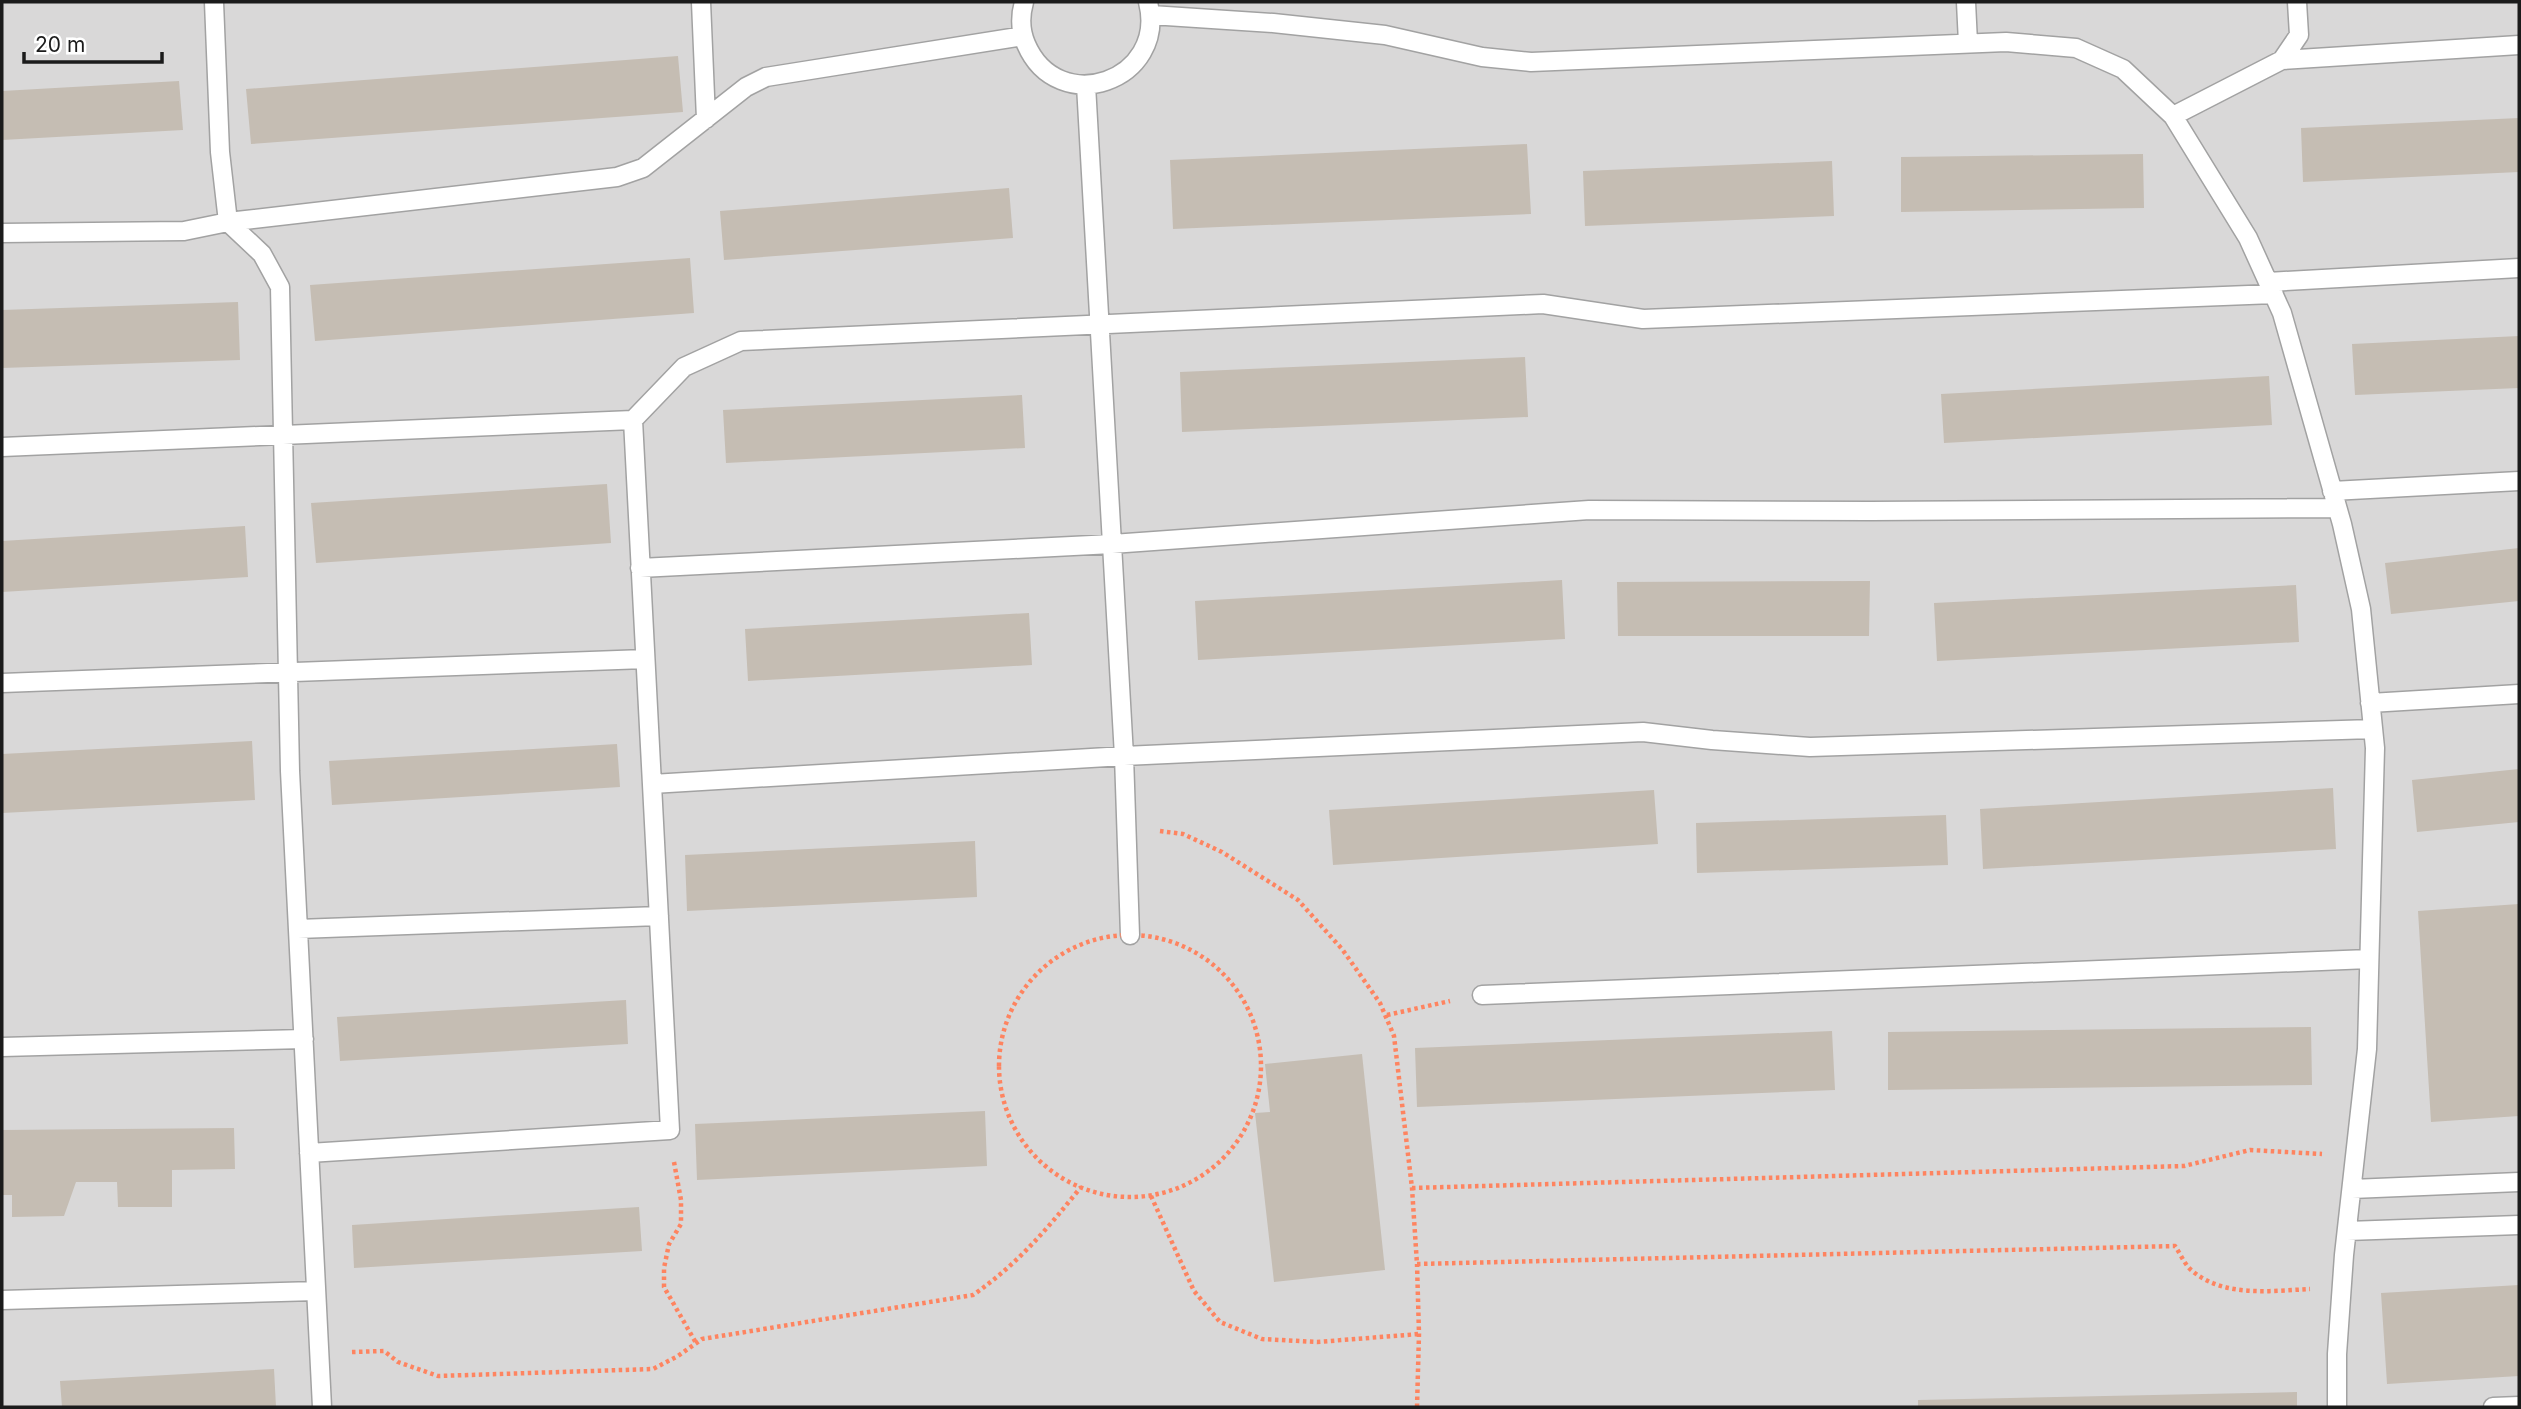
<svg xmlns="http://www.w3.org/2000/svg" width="2521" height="1409" viewBox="0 0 2521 1409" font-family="Inter,sans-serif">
<rect width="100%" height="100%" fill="#edeae0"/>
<!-- residential -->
<path fill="#d9d8d8" d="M2 2H2519V1407H3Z"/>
<!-- building -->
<path fill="#c5bdb3" d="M678 56 683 112 251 144 246 89Z
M179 81 183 130 2 140V91Z
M2519 118V172L2303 182 2301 128Z
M1527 144 1531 214 1173 229 1170 160Z
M2143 154 2144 208 1901 212V157Z
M1832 161 1834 216 1585 226 1583 171Z
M1009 188 1013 238 724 260 720 211Z
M690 258 694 313 315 341 310 285Z
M238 302 240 360 2 368V310Z
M2519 336V388L2355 395 2352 344Z
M1525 357 1528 417 1182 432 1180 372Z
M2269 376 2272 425 1944 443 1941 394Z
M1022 395 1025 448 726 463 723 410Z
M607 484 611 543 316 563 311 503Z
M245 526 248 577 2 592V541Z
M2519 548V601L2391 614 2385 563Z
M1562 580 1565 639 1198 660 1195 601Z
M1870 581 1869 636H1618L1617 582Z
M2296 585 2299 642 1937 661 1934 603Z
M1029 613 1032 665 748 681 745 629Z
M252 741 255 800 2 813V754Z
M617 744 620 787 332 805 329 761Z
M2519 769V822L2417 832 2412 780Z
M2333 788 2336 849 1983 869 1980 809Z
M1654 790 1658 844 1333 865 1329 810Z
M1946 815 1948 865 1697 873 1696 823Z
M975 841 977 897 687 911 685 855Z
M2519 904V1116L2431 1122 2418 911Z
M626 1000 628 1044 340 1061 337 1017Z
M2311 1027 2312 1085 1888 1090V1032Z
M1832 1031 1835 1090 1417 1107 1415 1048Z
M1362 1054 1385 1270 1274 1282 1255 1113 1270 1112 1265 1064Z
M985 1111 987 1166 697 1180 695 1124Z
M234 1128 235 1169 172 1170V1207H118L117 1182H76L64 1216 12 1217V1195H2V1130Z
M639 1207 642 1251 354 1268 352 1225Z
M2519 1285V1376L2387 1384 2381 1293Z
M274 1369 276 1407H62L60 1381Z
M2297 1392V1407H1918V1400Z"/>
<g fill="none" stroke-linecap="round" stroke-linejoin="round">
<defs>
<path id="service" d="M214 2 220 152 228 222 262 254 280 287 290 771 322 1407
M701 2 706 119
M1024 2C1020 16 1020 30 1026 44 1058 119 1168 81 1148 2
M1966 2 1968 43
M1151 15 1273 23 1385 35 1482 57 1531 62 2006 42 2076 48 2123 69 2173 116 2248 238 2282 313 2342 524 2361 609 2375 748 2367 1049 2344 1255 2337 1354V1407
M2282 60 2519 45
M1086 85 1124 756 1130 935
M2173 116 2282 60 2299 35 2297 2
M2 233 184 231 228 222 617 177 643 168 746 87 766 77 1023 36
M2268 282 2519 268
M633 420 684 367 741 341 1543 304 1643 319 2274 294
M2 447 633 420 670 1130 309 1153
M2332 491 2519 481
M640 568 1112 544 1589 510 1871 511 2337 508
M2 683 645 659
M2370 703 2519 694
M652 784 1124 756 1643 732 1712 740 1810 747 2373 729
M298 929 659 916
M1482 995 2369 959
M2 1047 304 1039
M2352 1189 2519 1182
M2347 1231 2519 1225
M2 1300 316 1291
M2493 1407 2519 1406"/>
</defs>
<!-- service casing -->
<use href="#service" stroke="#a2a2a2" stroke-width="21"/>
<!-- path -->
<path stroke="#fe8460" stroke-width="4.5" stroke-dasharray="3.5 3.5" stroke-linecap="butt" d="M1160 831 1183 834 1222 852 1298 900 1342 949 1380 1003 1394 1036 1412 1188 1417 1264 2175 1246C2180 1253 2184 1263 2190 1269 2222 1298 2270 1291 2310 1289
M999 1066a131 131 0 1 1 262 0a131 131 0 1 1-262 0Z
M1387 1015 1450 1001
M674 1162 681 1200V1224L669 1244 664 1268V1287L696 1343
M1412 1188 2184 1166 2250 1150 2322 1154
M1151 1196 1194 1291 1220 1322 1262 1339 1317 1342 1419 1334
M352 1352 384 1351 398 1362 438 1376 653 1369 678 1356 702 1339 973 1295C1019 1263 1047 1229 1081 1187
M1417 1407 1419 1334 1417 1264"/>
<!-- service -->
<use href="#service" stroke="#fff" stroke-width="18"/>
</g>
<!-- border -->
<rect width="2521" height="1409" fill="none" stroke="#1b1b1b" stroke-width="7"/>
<!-- scale -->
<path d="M24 52v10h138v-10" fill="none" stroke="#1b1b1b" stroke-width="3.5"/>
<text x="35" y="52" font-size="21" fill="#1b1b1b" stroke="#ffffff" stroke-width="5" paint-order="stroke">20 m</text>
</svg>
